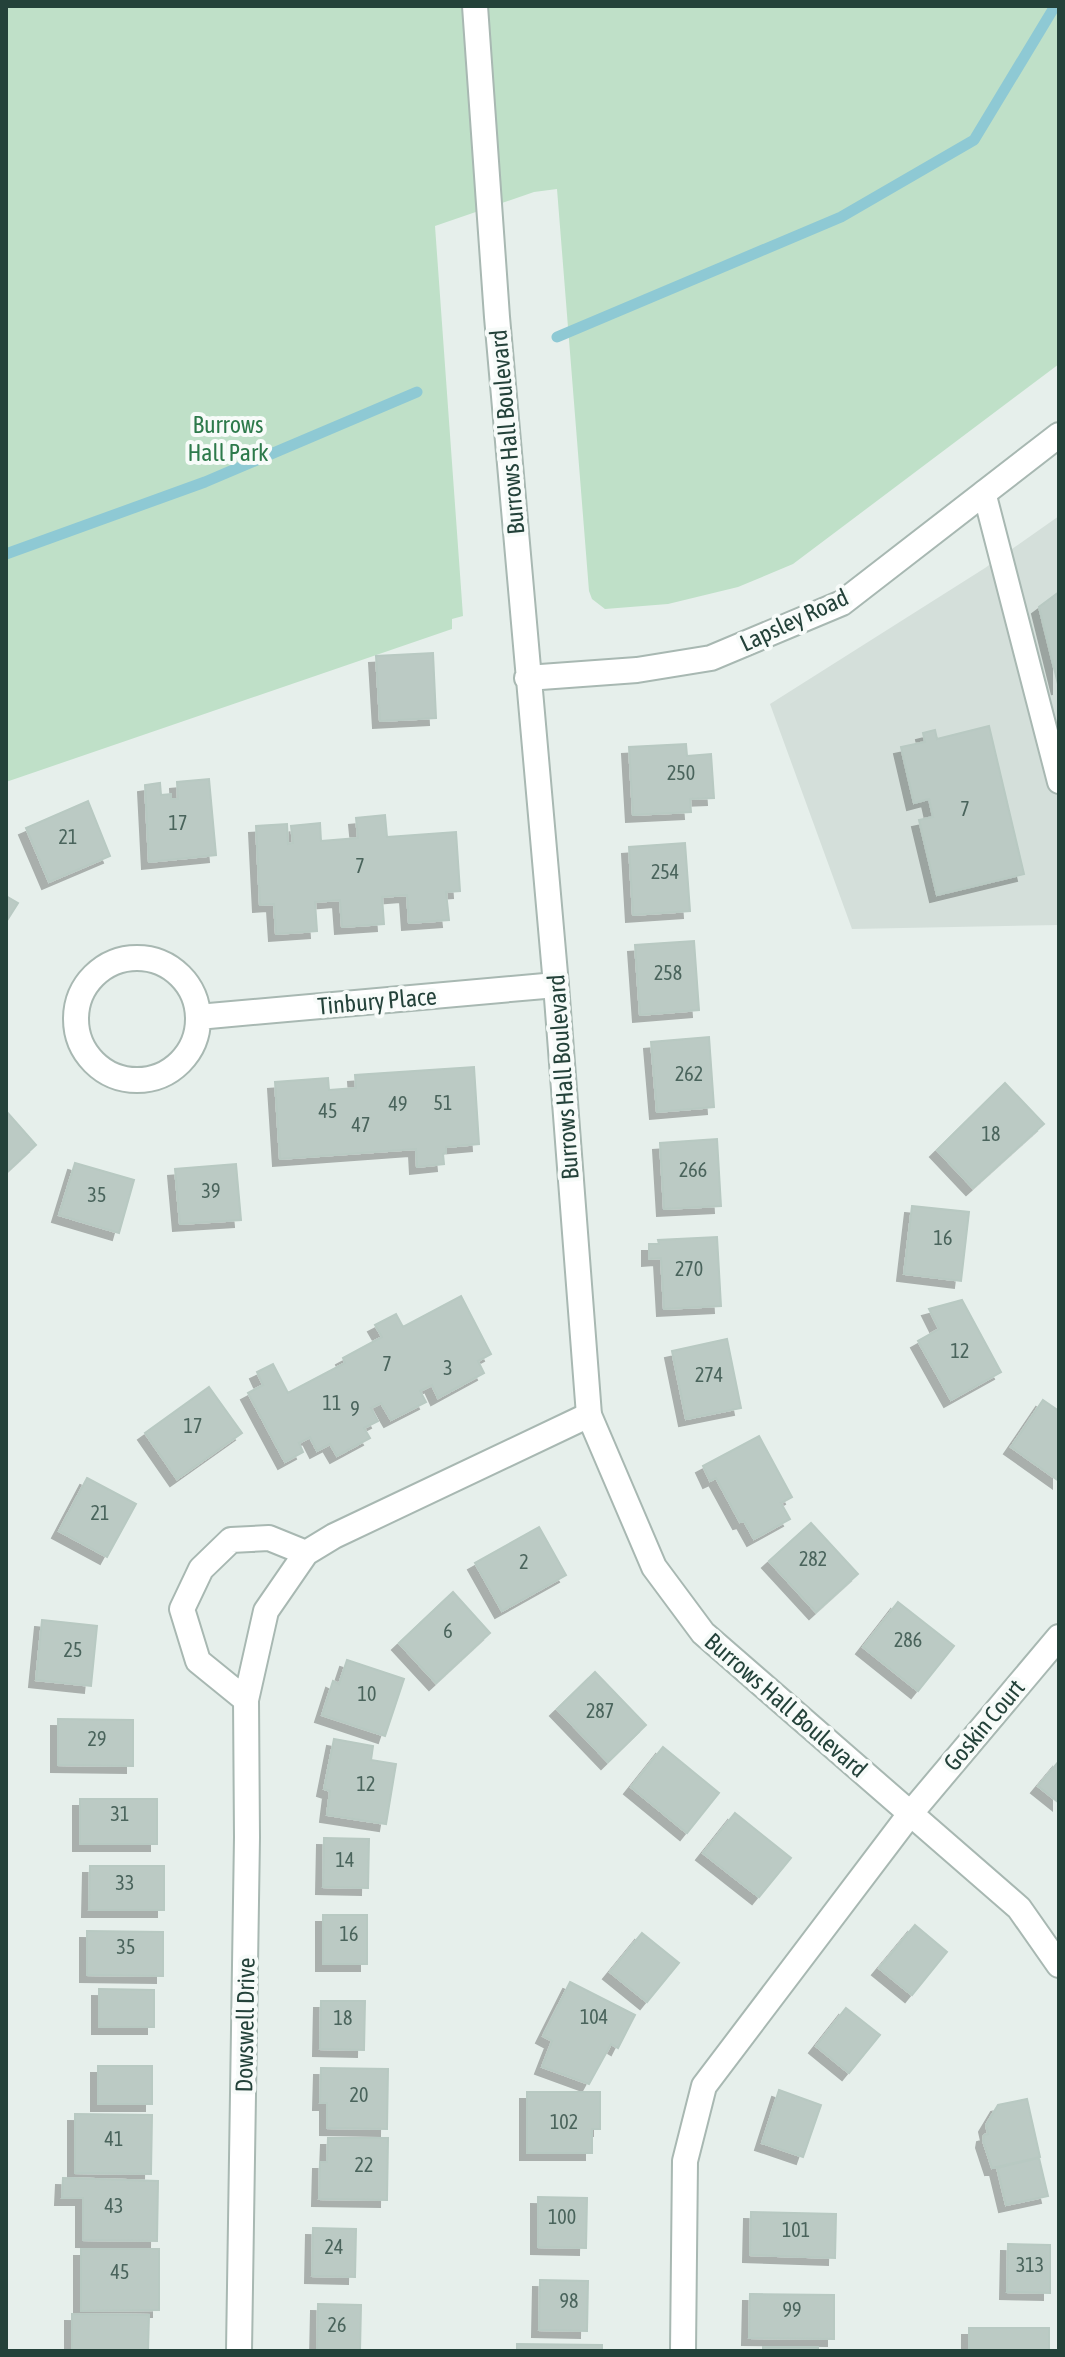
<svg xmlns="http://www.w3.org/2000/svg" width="1065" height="2357" viewBox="0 0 1065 2357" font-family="'Asap Condensed',sans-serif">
<defs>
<filter id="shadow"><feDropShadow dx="-7" dy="7" stdDeviation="0" flood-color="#0004"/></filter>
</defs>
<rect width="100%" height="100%" fill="#e6efeb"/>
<!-- built -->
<path fill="#d4dfda" d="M1059 516V925L852 929 770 704 985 568Z"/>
<!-- green -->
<path fill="#bfe0c8" d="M6 6H1059V364L793 564 738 587 668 604 605 609 592 599 589 591 557 189 534 192 435 226 463 616 452 619V629L6 782Z"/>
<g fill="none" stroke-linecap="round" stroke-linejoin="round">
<!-- stream -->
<path stroke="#8ec9d4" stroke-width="11" d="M557 337 841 217 974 140 1055 6
M6 554 205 482 417 392"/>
</g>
<!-- building -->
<path fill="#bbcac4" stroke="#b8c9c2" stroke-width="2" filter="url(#shadow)" d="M1059 592V688L1039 607Z
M433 653 436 718 380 721 376 656Z
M989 726 1024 874 937 895 919 820 933 817 929 799 914 803 901 747 925 742 923 733 935 730 937 739Z
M686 744 687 756 711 754 714 798 690 799 691 812 633 815 629 747Z
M209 779 216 855 149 862 145 785 160 783 161 795 171 794V799H178L177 782Z
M88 801 110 856 49 882 26 828Z
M385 815 387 837 456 832 460 891 446 892 449 920 409 923 407 895 382 897 384 924 342 927 340 900 315 902 317 931 276 934 274 904 260 905 256 826 287 824 288 844 293 843 291 826 320 823 321 841 358 838 356 818Z
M685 843 690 911 633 915 629 847Z
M6 896 18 903 6 922Z
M694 941 699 1010 640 1015 635 945Z
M709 1037 714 1107 657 1112 651 1042Z
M474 1067 479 1144 446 1147V1153L443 1154 444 1164 417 1167 416 1149 280 1159 275 1082 328 1078 329 1090 356 1088 355 1075Z
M1005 1083 1044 1124 973 1188 937 1150Z
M6 1111 36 1145 6 1173Z
M717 1139 721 1206 664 1209 660 1143Z
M75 1163 134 1180 119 1233 59 1215Z
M236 1164 241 1220 180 1224 175 1169Z
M912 1206 969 1212 961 1281 904 1274Z
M717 1237 721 1306 664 1309 661 1258 649 1259V1244H659L658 1240Z
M461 1296 491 1354 478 1361 484 1373 438 1398 432 1385 420 1391 426 1402 391 1420 381 1403 371 1408 378 1421 364 1428 370 1438 337 1456 330 1444 317 1451 310 1437 299 1443 303 1452 285 1462 248 1393 263 1385 257 1372 273 1364 288 1393 345 1363 343 1358 382 1337 375 1325 396 1314 403 1327Z
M962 1300 1001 1372 951 1400 918 1341 939 1329 929 1309Z
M727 1339 741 1408 686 1419 672 1351Z
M209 1387 242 1433 177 1479 145 1433Z
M1043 1400 1059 1411V1481L1011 1447Z
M759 1436 792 1497 781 1503 790 1519 754 1539 744 1521 740 1522 716 1478 710 1481 703 1466Z
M87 1478 136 1504 107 1557 59 1531Z
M811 1523 858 1574 816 1612 769 1561Z
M539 1527 566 1575 502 1611 475 1563Z
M453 1592 490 1633 436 1683 399 1643Z
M898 1602 954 1646 918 1691 863 1647Z
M42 1620 97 1626 91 1686 36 1680Z
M347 1660 404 1679 385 1736 322 1715 333 1681 339 1684Z
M595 1672 646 1725 608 1762 557 1709Z
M58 1719 133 1720V1766L58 1765Z
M334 1739 373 1746 371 1760 396 1764 386 1824 327 1815 330 1791 324 1789Z
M663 1747 719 1793 687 1833 631 1787Z
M1059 1761V1803L1038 1786Z
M80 1799H157V1844H80Z
M735 1813 791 1858 759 1897 703 1853Z
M324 1838 369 1839 368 1888 323 1887Z
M90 1866H164V1910H89Z
M323 1915H367V1964H323Z
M915 1925 947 1952 912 1995 879 1968Z
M87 1931 163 1932V1976L87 1975Z
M642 1933 679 1963 647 2002 610 1972Z
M570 1982 635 2015 618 2048 611 2044 589 2084 542 2067 552 2041 543 2036Z
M99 1989 154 1990V2027H99Z
M321 2001H365L364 2050 320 2049Z
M846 2008 880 2035 849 2073 816 2046Z
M98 2066H152V2104H98Z
M321 2068 388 2069 387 2129 327 2128V2103H320Z
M779 2090 821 2105 803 2157 762 2143Z
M527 2092H600V2129H592V2153H527Z
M1027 2099 1040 2157 992 2168 983 2141 984 2135 988 2134 986 2125 998 2105Z
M75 2114 152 2115 151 2174 75 2173Z
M328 2138H388L387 2200 319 2199 320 2162H327Z
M1039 2158 1048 2196 1006 2205 997 2168Z
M63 2178 158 2181 157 2241 83 2240V2198H62Z
M538 2197 587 2198 586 2248 538 2247Z
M751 2212 836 2214 835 2258 750 2255Z
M313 2228 356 2229 355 2277 312 2276Z
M1008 2244 1050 2245V2293L1007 2292Z
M81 2249H159V2310L81 2311Z
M540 2280 588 2281 587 2331 539 2330Z
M750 2294 834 2295V2339L749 2338Z
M318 2304 361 2305 360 2351H317Z
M72 2314 149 2315 148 2351H72Z
M969 2328H1049V2351H969Z
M517 2344 602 2345V2351H517Z
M763 2347H818V2351H763Z"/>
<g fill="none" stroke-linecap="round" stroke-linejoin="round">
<defs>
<path id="service" d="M984 492 1059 782"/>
<path id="minor" d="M76 1019a61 61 0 1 1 122 0a61 61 0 1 1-122 0Z
M198 1017 556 985
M246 1700 198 1661 182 1609 201 1569 231 1540 269 1538 306 1553
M239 2351 247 1837 246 1700 266 1611 306 1553 334 1536 589 1415
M683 2351 685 2161 704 2086 910 1814 1059 1637"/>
<path id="tertiary" d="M475 6 497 317 556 985 589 1415 654 1567 703 1633 1019 1908 1059 1965
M527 678 637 670 711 658 842 603 1059 435"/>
</defs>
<!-- service casing -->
<use href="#service" stroke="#a8b8b2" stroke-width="26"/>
<!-- minor casing -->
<use href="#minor" stroke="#a8b8b2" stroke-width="28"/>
<!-- tertiary casing -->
<use href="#tertiary" stroke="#a8b8b2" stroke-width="28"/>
<!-- service -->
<use href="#service" stroke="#fff" stroke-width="22"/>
<!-- minor -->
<use href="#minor" stroke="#fff" stroke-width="24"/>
<!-- tertiary -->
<use href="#tertiary" stroke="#fff" stroke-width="24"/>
</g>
<g text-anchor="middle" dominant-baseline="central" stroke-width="8" stroke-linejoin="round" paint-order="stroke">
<!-- number labels -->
<g font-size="20" fill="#4a645c">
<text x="681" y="772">250</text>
<text x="965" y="808">7</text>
<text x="178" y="822">17</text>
<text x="68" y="836">21</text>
<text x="360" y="865">7</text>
<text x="665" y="871">254</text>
<text x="668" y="972">258</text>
<text x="689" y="1073">262</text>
<text x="443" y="1102">51</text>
<text x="398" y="1103">49</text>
<text x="328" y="1110">45</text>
<text x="361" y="1124">47</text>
<text x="991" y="1133">18</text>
<text x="693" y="1169">266</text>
<text x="211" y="1190">39</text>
<text x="97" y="1194">35</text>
<text x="943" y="1237">16</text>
<text x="689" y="1268">270</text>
<text x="960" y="1350">12</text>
<text x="387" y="1363">7</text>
<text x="448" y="1367">3</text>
<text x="709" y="1374">274</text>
<text x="332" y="1402">11</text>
<text x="355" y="1408">9</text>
<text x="193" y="1425">17</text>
<text x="100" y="1512">21</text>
<text x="813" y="1558">282</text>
<text x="524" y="1561">2</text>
<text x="448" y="1630">6</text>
<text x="908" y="1639">286</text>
<text x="73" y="1649">25</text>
<text x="367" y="1693">10</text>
<text x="600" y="1710">287</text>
<text x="97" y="1738">29</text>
<text x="366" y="1783">12</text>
<text x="120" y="1813">31</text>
<text x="345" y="1859">14</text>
<text x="125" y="1882">33</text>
<text x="349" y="1933">16</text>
<text x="126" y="1946">35</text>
<text x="594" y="2016">104</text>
<text x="343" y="2017">18</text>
<text x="359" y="2094">20</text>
<text x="564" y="2121">102</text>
<text x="114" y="2138">41</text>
<text x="364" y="2164">22</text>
<text x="114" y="2205">43</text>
<text x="562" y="2216">100</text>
<text x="796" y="2229">101</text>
<text x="334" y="2246">24</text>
<text x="1030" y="2264">313</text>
<text x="120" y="2271">45</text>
<text x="569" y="2300">98</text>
<text x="792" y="2309">99</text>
<text x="337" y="2324">26</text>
</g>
<!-- park labels -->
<g font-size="24" fill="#2d7a4b" stroke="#f7fbf9">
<text x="228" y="424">Burrows<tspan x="228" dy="28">Hall Park</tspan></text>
</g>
<!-- street labels -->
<g font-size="24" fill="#24423a" stroke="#f7fbf9">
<text transform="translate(507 432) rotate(-95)">Burrows Hall Boulevard</text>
<text transform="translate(794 620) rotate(-25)">Lapsley Road</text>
<text transform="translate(377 1001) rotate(-5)">Tinbury Place</text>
<text transform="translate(563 1077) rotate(-94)">Burrows Hall Boulevard</text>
<text transform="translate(786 1705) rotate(41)">Burrows Hall Boulevard</text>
<text transform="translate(984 1725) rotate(-50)">Goskin Court</text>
<text transform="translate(245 2025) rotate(-89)">Dowswell Drive</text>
</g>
</g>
<!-- border -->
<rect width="1065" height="2357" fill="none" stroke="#24423a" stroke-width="16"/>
</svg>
